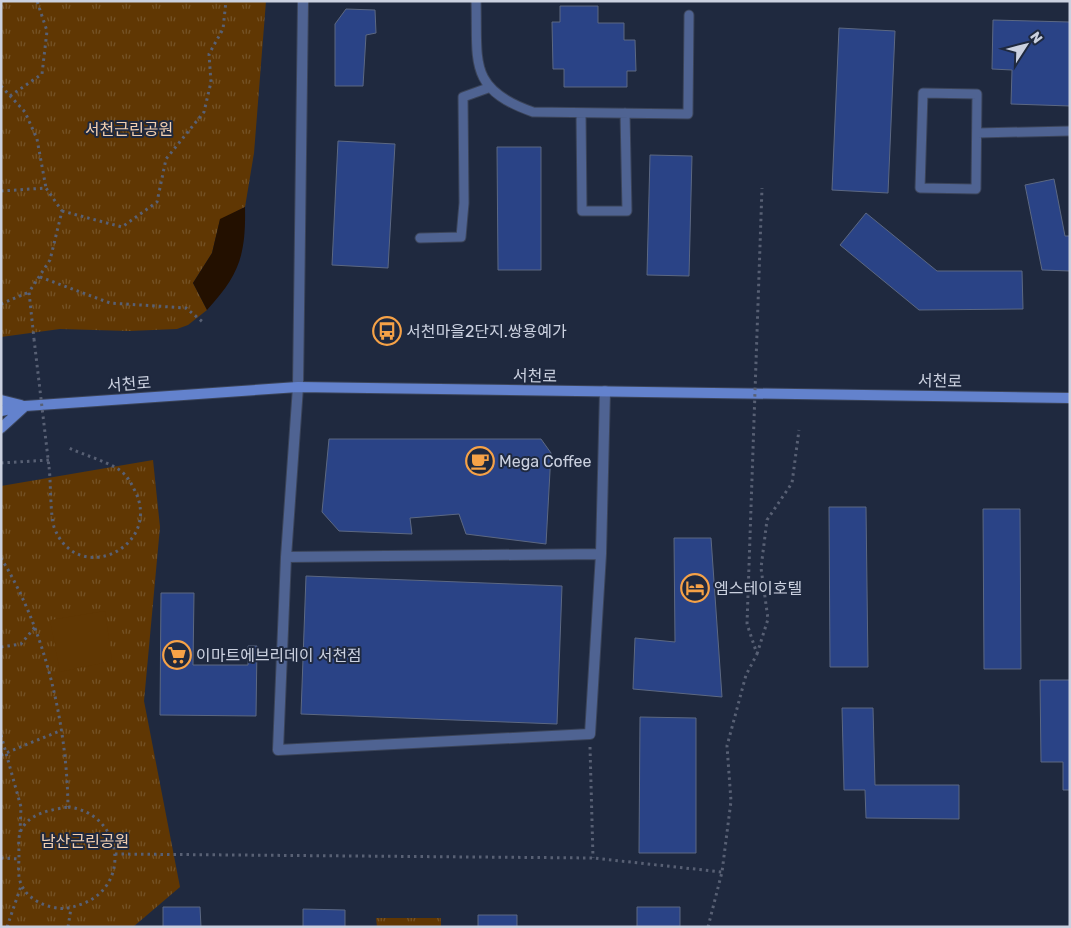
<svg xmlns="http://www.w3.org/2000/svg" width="1071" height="928" viewBox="0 0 1071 928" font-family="Rubik,'Noto Sans KR',sans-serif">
<defs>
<pattern id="park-tufts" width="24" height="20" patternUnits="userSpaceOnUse" patternTransform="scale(1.25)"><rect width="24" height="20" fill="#603703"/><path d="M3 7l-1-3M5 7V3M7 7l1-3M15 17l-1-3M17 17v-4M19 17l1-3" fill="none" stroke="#755327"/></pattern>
</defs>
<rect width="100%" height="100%" fill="#1f293f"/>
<!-- park -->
<path fill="url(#park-tufts)" d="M1 1H266L254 153 245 207 220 220 212 253 193 283 207 310 188 325 177 329 129 331 60 329 1 337Z
M153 460 160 527 144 701 180 887 133 927H1V486Z
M376 918H441V927H377Z"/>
<!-- pitch -->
<path fill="#603703" d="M105 611 112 661 60 672 50 620Z"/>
<!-- water -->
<path fill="#231000" d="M245 207C246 256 239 275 207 310L193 283 212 253 220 219Z"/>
<!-- building -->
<path fill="#2a4386" stroke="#5c6882" d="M560 6H598V23H624V40H635L636 71H627V87H564V69H553L552 22H560Z
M346 9 375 10 376 33 366 35 363 86H335V24Z
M993 20 1070 22V106L1011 104 1012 70 992 69Z
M839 28 895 31 888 193 832 190Z
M338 141 395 144 388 268 332 265Z
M497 147H541V270H498Z
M650 155 692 156 689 276 647 275Z
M1054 179 1065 236H1070V271L1042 270 1025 185Z
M866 213 937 271H1022L1023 309 919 310 840 245Z
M329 439H541L551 453 546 544 466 534 459 514 410 518 412 534 339 531 322 512Z
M829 507H866L868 667H830Z
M983 509H1020L1021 669H984Z
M674 538H711L722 697 633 689 635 638 675 642Z
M306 576 562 586 557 724 301 714Z
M161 593H194L193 665H248V646H257L256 716 160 715Z
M1040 680H1070V790H1063V762H1041Z
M842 708H873L875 785H959V819L866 818 865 790H844Z
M640 717 696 718V853H639Z
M163 907H200L201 927H163Z
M637 907H680V927H637Z
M303 909 345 910V927H303Z
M478 915H517V927H478Z"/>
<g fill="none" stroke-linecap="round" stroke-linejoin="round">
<defs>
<path id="lane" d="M476 1C478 61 467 89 533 112L688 114 689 15
M923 93 977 94 976 189 920 188Z
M581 113 582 211H627L625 113
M977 133 1070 131
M420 238 461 237 464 203 463 97 488 88"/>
<path id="street" d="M601 554 605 391
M286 557 278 750 590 734 601 554 286 557 298 387 303 1"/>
<path id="secondary" d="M1 400 21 405
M1 411 25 406 298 387 1070 398
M1 428 24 407"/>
</defs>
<!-- lane casing -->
<use href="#lane" stroke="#3b4459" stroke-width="11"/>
<!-- street casing -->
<use href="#street" stroke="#3b4459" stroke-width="12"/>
<!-- secondary casing -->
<use href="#secondary" stroke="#3b4459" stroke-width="12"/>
<!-- path -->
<path stroke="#586074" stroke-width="3" stroke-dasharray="2.5 4" stroke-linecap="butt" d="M1 86 25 112 37 139 46 188
M10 96 42 74 47 31 37 1
M1 191 46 188 62 211 50 260 29 292 34 339
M62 211 122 227 157 202 166 159 204 112 211 82 209 54 223 29 226 1
M40 277 110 303 186 308 204 323
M1 304 29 292
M1 463 49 460
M49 467C51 482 50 514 54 527 77 589 165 546 134 489 130 481 126 474 118 469 103 460 84 455 69 448
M1 558C45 629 67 724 68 807
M1 647 21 644 35 627
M757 654 768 619 761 568 767 520 792 483 799 430
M1 735 21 807 20 832
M590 747 593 858
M1 755 62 730
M68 807C122 813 133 885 82 904 71 908 63 910 52 907 41 905 27 897 22 886 17 877 19 865 19 856 19 849 18 839 20 833 27 813 51 810 68 807Z
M115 854 593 858 722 872
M1 858 19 859
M7 927 21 886
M68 927 71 908
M708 927 722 872 731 801 727 746 746 675 757 654 747 624"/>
<!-- lane -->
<use href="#lane" stroke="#4f6392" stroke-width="9"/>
<!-- street -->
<use href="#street" stroke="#4f6392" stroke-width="10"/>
<!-- secondary -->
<use href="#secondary" stroke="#6382cd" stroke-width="10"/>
<!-- path-bridge -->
<path stroke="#586074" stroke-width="3" stroke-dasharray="2.5 4" stroke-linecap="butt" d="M34 339 49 467
M747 624 762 188"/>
</g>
<!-- icons -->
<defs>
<symbol id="bus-ring" viewBox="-11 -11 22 22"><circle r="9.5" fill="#1f293f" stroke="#f6a247" stroke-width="1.5"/><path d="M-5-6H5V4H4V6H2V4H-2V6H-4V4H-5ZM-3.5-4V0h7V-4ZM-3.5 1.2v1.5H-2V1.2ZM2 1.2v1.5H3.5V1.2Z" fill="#f6a247"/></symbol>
<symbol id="cafe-ring" viewBox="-11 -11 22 22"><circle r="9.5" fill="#1f293f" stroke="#f6a247" stroke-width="1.5"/><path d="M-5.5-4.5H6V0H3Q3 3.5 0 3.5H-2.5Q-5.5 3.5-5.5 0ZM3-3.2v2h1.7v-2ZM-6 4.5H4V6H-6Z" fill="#f6a247"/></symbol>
<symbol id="hotel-ring" viewBox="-11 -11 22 22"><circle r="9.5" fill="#1f293f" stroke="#f6a247" stroke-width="1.5"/><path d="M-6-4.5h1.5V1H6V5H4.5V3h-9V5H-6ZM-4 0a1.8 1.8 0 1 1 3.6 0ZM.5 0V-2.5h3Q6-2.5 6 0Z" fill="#f6a247"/></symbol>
<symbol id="supermarket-ring" viewBox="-11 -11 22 22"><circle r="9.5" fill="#1f293f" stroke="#f6a247" stroke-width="1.5"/><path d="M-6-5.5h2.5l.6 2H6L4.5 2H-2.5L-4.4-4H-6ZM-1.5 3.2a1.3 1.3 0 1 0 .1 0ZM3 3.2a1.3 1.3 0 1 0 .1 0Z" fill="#f6a247"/></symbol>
</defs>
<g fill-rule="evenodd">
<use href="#bus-ring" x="371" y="315" width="32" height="32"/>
<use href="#cafe-ring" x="464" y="445" width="32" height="32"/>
<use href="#hotel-ring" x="679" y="572" width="32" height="32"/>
<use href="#supermarket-ring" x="161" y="639" width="32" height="32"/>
</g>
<g text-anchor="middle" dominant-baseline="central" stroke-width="4" stroke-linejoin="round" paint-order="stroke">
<!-- park labels -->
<g font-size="16" fill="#f3d0b0" stroke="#1f293f">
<text x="129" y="129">서천근린공원</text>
<text x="85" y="841">남산근린공원</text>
</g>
<!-- poi labels -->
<g font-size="16" fill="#cbd1e0" stroke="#1f293f" text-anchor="start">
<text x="406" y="331">서천마을2단지.쌍용예가</text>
<text x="499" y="461">Mega Coffee</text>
<text x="714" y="588">엠스테이호텔</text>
<text x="196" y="655">이마트에브리데이 서천점</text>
</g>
<!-- street labels -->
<g font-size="16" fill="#cbd1e0" stroke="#1f293f">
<text transform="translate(535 376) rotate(1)">서천로</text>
<text transform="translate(940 381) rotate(1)">서천로</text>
<text transform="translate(129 384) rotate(-4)">서천로</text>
</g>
</g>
<!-- border -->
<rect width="1071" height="928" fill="none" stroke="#cbd1e0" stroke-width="5"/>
<!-- north arrow -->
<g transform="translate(1026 45) rotate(54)" stroke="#1f293f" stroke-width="4" paint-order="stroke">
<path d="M0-4L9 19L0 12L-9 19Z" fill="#cbd1e0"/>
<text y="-8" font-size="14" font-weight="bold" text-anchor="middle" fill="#cbd1e0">N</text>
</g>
</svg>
